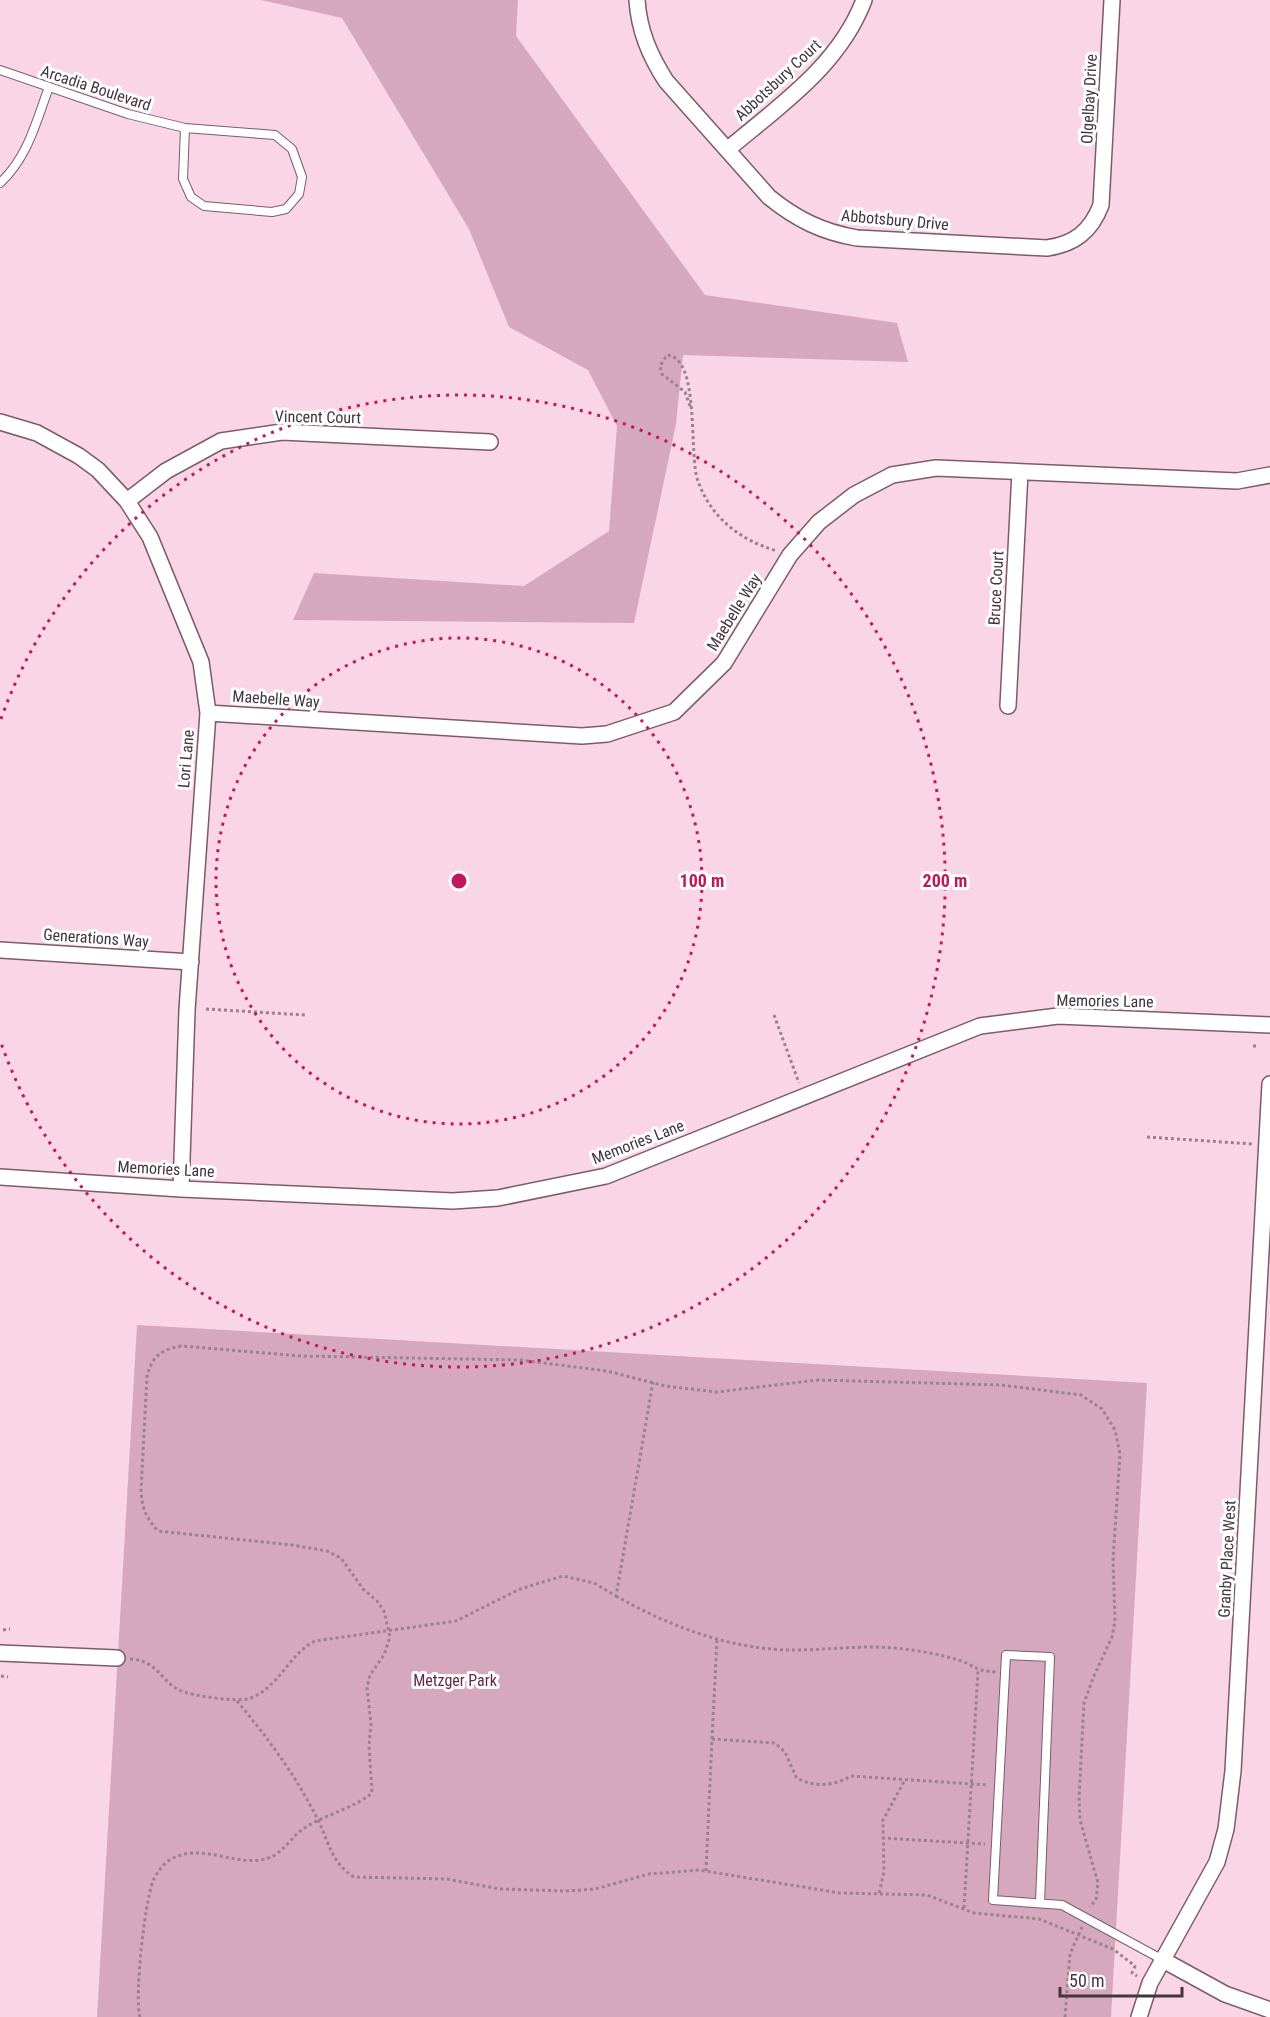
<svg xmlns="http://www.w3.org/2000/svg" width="1270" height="2017" viewBox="0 0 1270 2017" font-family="'Roboto Condensed',sans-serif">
<rect width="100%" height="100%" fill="#f9d5e5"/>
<!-- green -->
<path fill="#d6a8bd" d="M261 0H518L516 36 705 295 897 323 908 362 683 355 676 424 634 623 293 620 314 573 524 586 609 531 617 426 588 370 509 327 469 229 342 18Z
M137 1325 1147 1383 1111 2017H97Z"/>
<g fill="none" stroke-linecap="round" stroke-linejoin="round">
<defs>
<path id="service" d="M0 70 128 114 185 128 275 135 292 149 302 177 299 194 286 209 272 212 204 206 191 197 183 179 185 128
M0 183C28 157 36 122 49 87
M1040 1902 1050 1657 1006 1655 993 1900 1062 1905 1163 1960"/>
<path id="minor" d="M637 0C639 31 650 56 666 81L769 197C796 219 822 232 857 238L1047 248C1075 244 1091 231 1101 205L1112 0
M727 150C779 106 839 66 864 0
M0 422 37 433 79 456 98 470 127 501 150 537 201 662 208 713 187 1010 181 1189
M127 501 166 471 221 441 282 432 490 442
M1008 706 1020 472
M208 713 582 736 607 734 674 712 724 663 790 555 819 522 854 495 892 475 936 468 1237 481 1270 475
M0 950 191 962
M0 1177 181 1189 453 1201 498 1198 606 1176 980 1026 1058 1016 1270 1025
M0 1653 117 1658
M1163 1960 1225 1994 1270 2010
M1139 2017 1150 1983 1217 1862 1226 1829 1233 1771 1270 1084"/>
</defs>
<!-- service casing -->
<use href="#service" stroke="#7b5c6a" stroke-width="10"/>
<!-- minor casing -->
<use href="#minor" stroke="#7b5c6a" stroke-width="18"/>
<!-- path -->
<path stroke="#9a828d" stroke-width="3" stroke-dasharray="3 3" stroke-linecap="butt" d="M690 406 685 392 662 374 660 366 667 355C701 358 688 454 698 481 711 518 740 540 777 551
M206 1009 305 1015
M774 1015 799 1083
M1253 1046H1259
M1147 1137 1253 1144
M616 1596C669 1626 731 1650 793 1650 827 1650 860 1645 894 1648 916 1650 940 1654 961 1661 977 1667 976 1671 996 1672
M3 1630 10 1629
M130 1659C157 1660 161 1681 179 1690 192 1696 239 1703 251 1698 280 1686 289 1654 315 1641L456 1621 520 1589 563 1576 594 1583 616 1596 653 1382
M1 1676 8 1677
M237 1701C258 1726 277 1751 295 1779 303 1792 311 1806 318 1820 329 1842 331 1863 354 1877L447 1879 500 1889 566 1891 595 1889 649 1874 699 1870 840 1893 927 1895 974 1913 1039 1919 1113 1949 1135 1966 1132 1973 1137 1976
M712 1739 717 1639
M882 1838 985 1844
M706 1871 712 1739 775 1743 785 1752 796 1777C812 1788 834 1786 851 1776L988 1785
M879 1893 884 1872 883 1820 905 1780
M964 1908 978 1671
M140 2017C134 1997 145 1901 153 1881 158 1870 166 1860 178 1856 205 1846 233 1864 260 1860 279 1858 286 1844 299 1832 320 1815 350 1811 372 1793L369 1745 371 1724 367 1688 370 1675 384 1655 390 1637 384 1611 377 1601 363 1589 341 1558 327 1551 292 1545 158 1531C146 1518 142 1508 141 1491L147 1376C153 1355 161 1350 181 1346L302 1356 520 1360 607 1371 665 1386 717 1392 818 1380 1002 1385 1081 1395 1102 1409 1115 1430 1120 1454 1113 1560 1115 1621 1112 1637 1093 1678 1084 1703 1079 1798 1080 1820 1098 1883 1096 1900 1090 1907
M1065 2017 1070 1954 1082 1927"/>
<!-- service -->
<use href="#service" stroke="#fff" stroke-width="8"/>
<!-- minor -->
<use href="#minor" stroke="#fff" stroke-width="15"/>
</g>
<!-- distance rings -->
<g fill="none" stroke="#c2185b" stroke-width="3" stroke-dasharray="3 6">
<circle cx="459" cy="881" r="243"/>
<path d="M1 719A486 486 0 1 1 1 1043"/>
</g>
<g text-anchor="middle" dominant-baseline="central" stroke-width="6" stroke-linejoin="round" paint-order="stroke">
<!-- street labels -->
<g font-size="16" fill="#42353b" stroke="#fff">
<text transform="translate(778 80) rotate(-43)">Abbotsbury Court</text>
<text transform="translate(96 88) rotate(18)">Arcadia Boulevard</text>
<text transform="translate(1089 99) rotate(-87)">Olgelbay Drive</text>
<text transform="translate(895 220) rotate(5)">Abbotsbury Drive</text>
<text transform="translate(318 417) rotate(1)">Vincent Court</text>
<text transform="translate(996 588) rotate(-87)">Bruce Court</text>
<text transform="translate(734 612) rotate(-58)">Maebelle Way</text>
<text transform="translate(276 699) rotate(4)">Maebelle Way</text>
<text transform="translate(186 759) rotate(-85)">Lori Lane</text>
<text transform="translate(96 938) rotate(4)">Generations Way</text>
<text transform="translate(1105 1001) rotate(1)">Memories Lane</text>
<text transform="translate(638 1142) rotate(-21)">Memories Lane</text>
<text transform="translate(166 1169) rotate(3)">Memories Lane</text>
<text transform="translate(1227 1559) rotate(-87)">Granby Place West</text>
</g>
<!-- park labels -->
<g font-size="16" fill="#632848" stroke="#fff">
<text x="455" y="1680">Metzger Park</text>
</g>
</g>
<circle cx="459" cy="881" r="9" fill="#c2185b" stroke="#fff" stroke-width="3"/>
<g font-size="18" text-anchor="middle" font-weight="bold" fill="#c2185b" stroke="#fff" stroke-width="6" stroke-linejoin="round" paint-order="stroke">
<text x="702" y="887">100 m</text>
<text x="945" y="887">200 m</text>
</g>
<!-- scale -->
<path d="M1060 1987v9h122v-9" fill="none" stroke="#42353b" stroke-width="3"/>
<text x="1069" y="1987" font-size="18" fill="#42353b" stroke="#ffffff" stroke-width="4.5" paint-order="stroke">50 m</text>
</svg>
